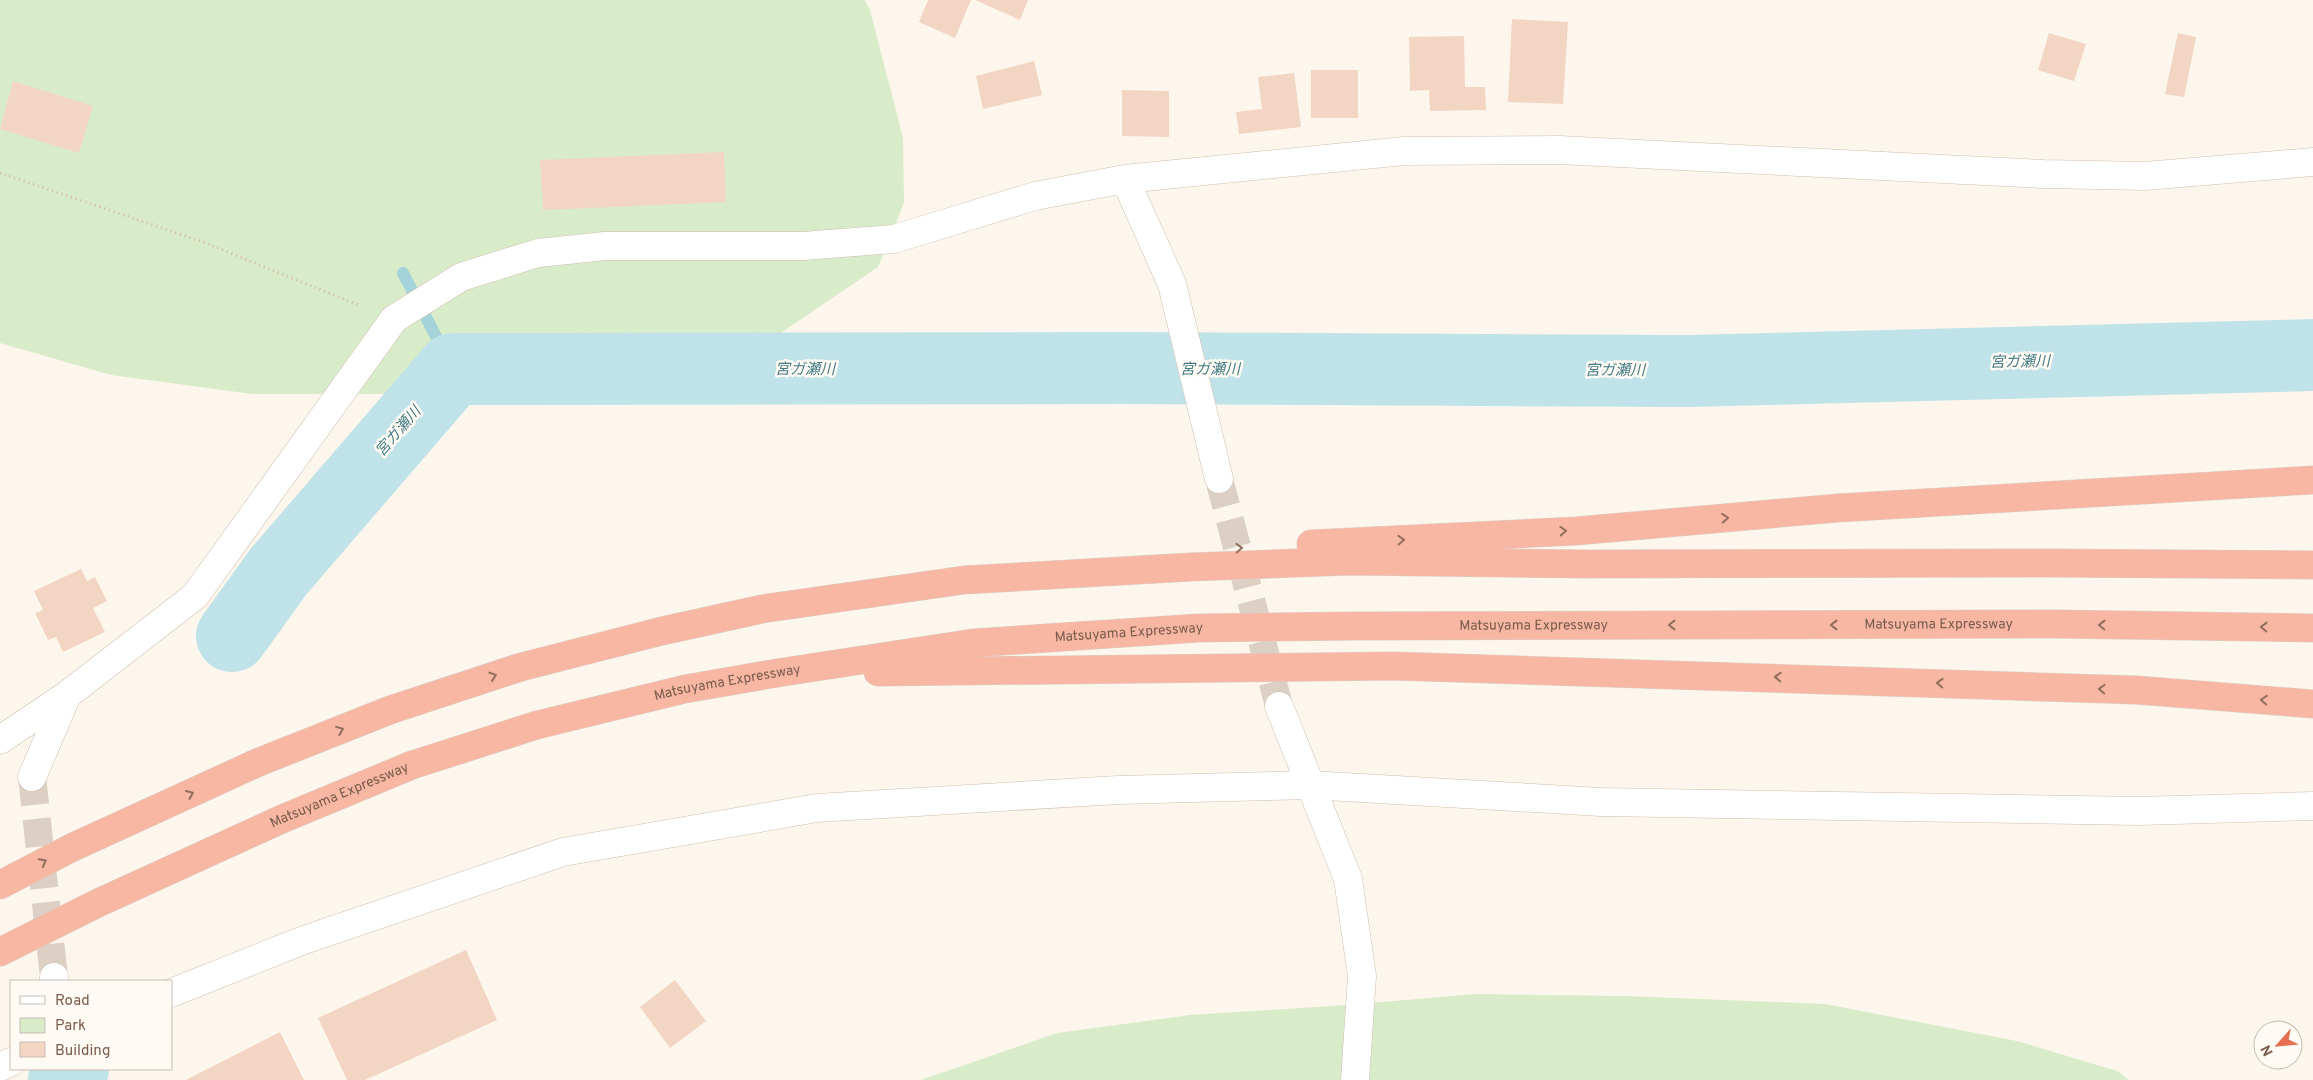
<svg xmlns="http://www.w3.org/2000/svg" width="2313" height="1080" viewBox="0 0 2313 1080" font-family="Overpass,'Noto Sans JP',sans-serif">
<rect width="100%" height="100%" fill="#fdf6ec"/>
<!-- green -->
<path fill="#d8ecc9" d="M0 0H865L870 10 903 138 904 203 878 267 760 347 691 368 619 382 543 383 409 394H252L111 375 0 343Z
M1475 994 1626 996 1825 1004 2017 1041 2117 1071 2129 1080H921L1057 1033 1190 1015 1348 1005Z"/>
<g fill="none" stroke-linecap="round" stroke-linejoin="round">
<!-- stream -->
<path stroke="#a5d3da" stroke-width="12" d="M403 273 453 369"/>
<!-- river -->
<path stroke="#bfe3e8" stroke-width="72" d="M232 636 279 571 453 369 1121 368 1689 371 2313 355
M64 1080 73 1069"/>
</g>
<!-- building -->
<path fill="#f3d5c3" d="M928 0H971L955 38 919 22Z
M975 0H1028L1020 20Z
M1512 19 1568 22 1563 104 1508 102Z
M2049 33 2086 44 2074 81 2038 70Z
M2178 33 2196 37 2184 97 2165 94Z
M1464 36 1465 87H1485L1486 110 1430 111 1429 90 1410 91 1409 37Z
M1034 61 1042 95 983 109 976 76Z
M1311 70H1358V118H1311Z
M1294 73 1301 127 1239 134 1236 112 1262 109 1258 77Z
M13 81 93 106 79 153 0 129Z
M1122 90 1169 91V137L1122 136Z
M724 152 726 202 543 210 540 160Z
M81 569 87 581 95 577 107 601 93 608 105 632 63 652 56 637 48 640 35 613 43 610 34 591Z
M466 950 497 1020 365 1080H347L318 1018Z
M675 980 706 1021 670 1048 640 1007Z
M280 1032 304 1080H186Z"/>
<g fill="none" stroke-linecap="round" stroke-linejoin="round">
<!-- minor-tunnel -->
<path stroke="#dcd0c4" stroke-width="28" stroke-dasharray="28 14" stroke-linecap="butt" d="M1219 479 1279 706
M32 777 54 977"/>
<defs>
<path id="minor" d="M1125 179 1172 284 1219 479
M1279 706 1348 879 1362 976 1355 1080
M0 740 67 695 195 596 394 319 461 277 538 253 605 246H803L894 239 1035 196 1125 179 1404 151 1559 150 2043 174 2145 176 2313 162
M32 777 67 695
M54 977V981
M171 993 304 940 563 852 817 808 1118 790 1310 785 1601 802 2139 811 2313 806
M0 1067 11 1062"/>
<g id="highway">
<path d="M1311 544 1576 531 1838 508 2313 480"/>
<path d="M878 672 1394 666 2136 690 2313 704"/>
<path d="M0 885 71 848 259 762 390 710 521 667 662 631 762 609 964 580 1191 567 1349 561 1585 564 2049 563 2313 565"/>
<path id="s1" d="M0 952 98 903 282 819 412 765 537 725 685 689 777 673 973 643 1199 628 1355 626 2054 624 2313 628"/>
</g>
</defs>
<!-- minor casing -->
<use href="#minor" stroke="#d1beb0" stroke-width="29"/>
<!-- highway casing -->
<use href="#highway" stroke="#dad1cd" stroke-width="29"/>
<!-- path -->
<path stroke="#d9b8a5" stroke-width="3" stroke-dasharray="1 4" stroke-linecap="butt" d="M0 173 203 242 361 306"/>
<!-- minor -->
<use href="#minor" stroke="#fff" stroke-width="28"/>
<!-- highway -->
<use href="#highway" stroke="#f7b7a3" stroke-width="28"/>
</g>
<!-- one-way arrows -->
<defs><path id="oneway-chevron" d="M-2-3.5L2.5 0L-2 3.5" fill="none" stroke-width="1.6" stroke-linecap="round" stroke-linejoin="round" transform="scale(1.25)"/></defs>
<g stroke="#936e5e">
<use href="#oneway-chevron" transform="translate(1725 518) rotate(-5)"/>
<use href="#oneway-chevron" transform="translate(1563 531) rotate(-3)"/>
<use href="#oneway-chevron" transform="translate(1401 540) rotate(-3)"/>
<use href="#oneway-chevron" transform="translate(1239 548) rotate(-3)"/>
<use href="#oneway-chevron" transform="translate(1672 625) rotate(180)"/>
<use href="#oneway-chevron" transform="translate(1834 625) rotate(180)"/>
<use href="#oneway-chevron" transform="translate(2102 625) rotate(-179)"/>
<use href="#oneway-chevron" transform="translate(2264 627) rotate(-179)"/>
<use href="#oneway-chevron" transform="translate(493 676) rotate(-18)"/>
<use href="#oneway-chevron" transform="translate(1778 677) rotate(-178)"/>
<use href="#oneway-chevron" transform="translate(1940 683) rotate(-178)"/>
<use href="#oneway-chevron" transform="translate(2102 689) rotate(-178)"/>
<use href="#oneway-chevron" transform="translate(2264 700) rotate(-176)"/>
<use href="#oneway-chevron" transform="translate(340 730) rotate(-22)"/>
<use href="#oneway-chevron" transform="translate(190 794) rotate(-24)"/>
<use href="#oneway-chevron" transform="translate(43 862) rotate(-28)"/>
</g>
<g text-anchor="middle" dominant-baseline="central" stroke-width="5" stroke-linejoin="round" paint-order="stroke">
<!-- street labels -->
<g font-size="14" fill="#7a5c4d" stroke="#fffaf3">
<text stroke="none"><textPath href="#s1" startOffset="1994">Matsuyama Expressway</textPath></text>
<text stroke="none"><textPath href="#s1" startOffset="1589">Matsuyama Expressway</textPath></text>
<text stroke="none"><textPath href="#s1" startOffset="1184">Matsuyama Expressway</textPath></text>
<text stroke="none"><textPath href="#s1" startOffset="779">Matsuyama Expressway</textPath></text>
<text stroke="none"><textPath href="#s1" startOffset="374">Matsuyama Expressway</textPath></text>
</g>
<!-- water labels -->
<g font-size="15" font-style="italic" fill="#437c86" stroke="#fffaf3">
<text transform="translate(2020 363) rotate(-1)">宮ガ瀬川</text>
<text x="805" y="370">宮ガ瀬川</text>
<text x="1210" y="370">宮ガ瀬川</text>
<text x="1615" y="371">宮ガ瀬川</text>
<text transform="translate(399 432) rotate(-49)">宮ガ瀬川</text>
</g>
</g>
<!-- legend -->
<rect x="10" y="980" width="162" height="90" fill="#fffaf3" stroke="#cabbb1"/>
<rect x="20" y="996" width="25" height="8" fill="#ffffff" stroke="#cabbb1"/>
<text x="55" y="1005" font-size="15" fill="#7a5c4d">Road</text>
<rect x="20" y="1018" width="25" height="15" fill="#d8ecc9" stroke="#cabbb1"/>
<text x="55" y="1030" font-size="15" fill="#7a5c4d">Park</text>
<rect x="20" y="1042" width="25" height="15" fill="#f3d5c3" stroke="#cabbb1"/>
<text x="55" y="1055" font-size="15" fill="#7a5c4d">Building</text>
<!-- north arrow -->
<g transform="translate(2278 1045) rotate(243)"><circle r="24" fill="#fffaf3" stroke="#cabbb1"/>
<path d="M0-4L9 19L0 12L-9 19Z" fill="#e76f51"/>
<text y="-8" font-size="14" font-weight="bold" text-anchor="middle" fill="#7a5c4d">N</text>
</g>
</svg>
